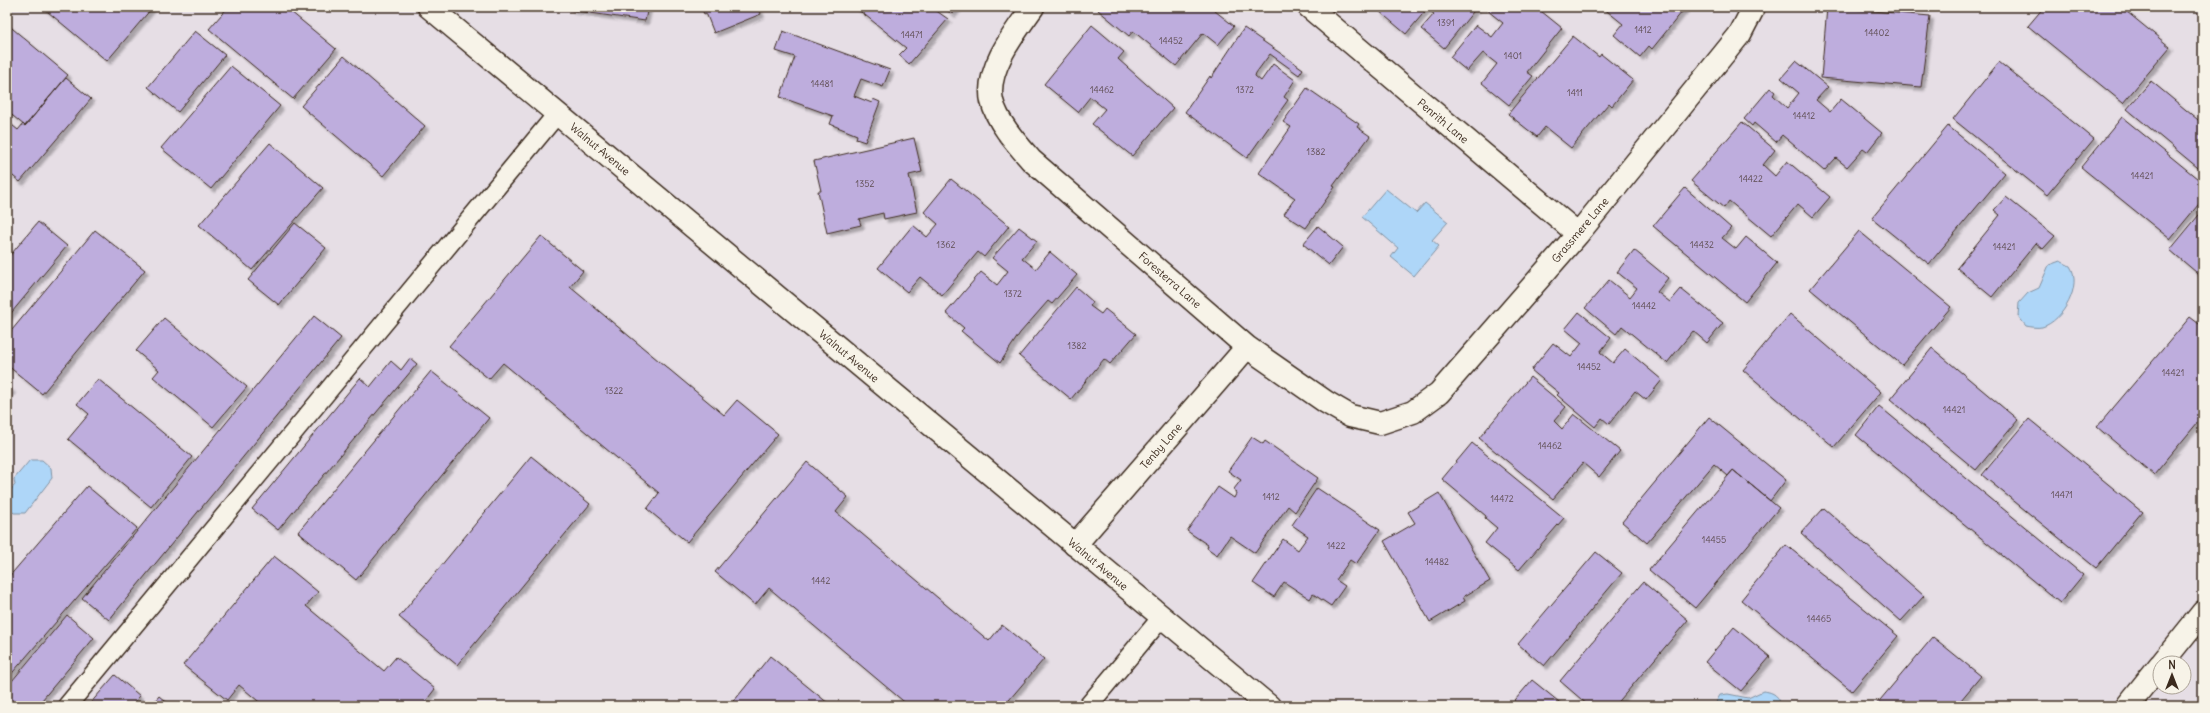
<svg xmlns="http://www.w3.org/2000/svg" width="2210" height="713" viewBox="0 0 2210 713" font-family="Delius,sans-serif">
<defs>
<filter id="shadow"><feDropShadow dx="3.5" dy="3.5" stdDeviation="1" flood-color="#0004"/></filter>
</defs>
<rect width="100%" height="100%" fill="#e6dee5"/>
<filter id="ink" filterUnits="userSpaceOnUse"><feTurbulence type="fractalNoise" baseFrequency=".025" numOctaves="2"/><feDisplacementMap in="SourceGraphic" scale="8" xChannelSelector="R" yChannelSelector="G"/><feConvolveMatrix kernelMatrix="1 2 1 2 8 2 1 2 1" color-interpolation-filters="sRGB"/></filter>
<g filter="url(#ink)">
<!-- water -->
<path fill="#aed6f8" stroke="#8091a1" d="M1386 189 1416 213 1425 203 1448 222 1432 240 1439 246 1414 276 1391 257 1398 248 1362 217Z
M2060 261 2070 266C2083 285 2063 321 2042 327 2037 328 2031 327 2026 326L2018 316 2019 303 2028 293 2039 288 2049 265Z
M30 460H42L51 468 52 478 25 513H14L7 507V494L15 485 14 479Z
M1763 691C1774 692 1779 696 1781 706H1714L1720 695 1728 694 1748 698Z"/>
<!-- building -->
<path fill="#beaddd" stroke="#3b2a1e" filter="url(#shadow)" d="M42 7H151L152 8 107 61Z
M228 7H285L336 49 293 99 209 29Z
M571 7H648L645 21 570 10Z
M701 7H758L761 14 714 33 706 13 704 14Z
M855 7H931L948 19 909 64 899 55 906 48Z
M944 7H958L952 14Z
M1101 7H1210L1234 26 1218 45 1203 33 1176 66 1133 31 1129 36 1098 10Z
M1382 7H1477L1444 48 1421 29 1434 14 1427 9 1406 34 1379 11Z
M1491 7H1536L1562 28 1527 72 1533 76 1509 105 1482 83 1497 64 1483 53 1467 71 1450 57 1476 25 1492 37 1503 23 1488 11Z
M1602 7H1686L1652 49 1649 46 1640 57 1614 35 1623 24Z
M1827 7 1930 16 1921 87 1821 78Z
M2044 7H2121L2170 47 2123 103 2028 26Z
M7 24 68 75 25 126 7 111Z
M1092 25 1124 52 1118 59 1173 108 1132 156 1092 124 1105 109 1090 97 1078 112 1044 84Z
M1244 28 1303 69 1299 75 1270 54 1256 73 1255 76 1261 81 1273 64 1295 80 1284 97 1288 100 1247 158 1185 112 1210 76 1211 78Z
M195 31 225 55 178 112 148 87Z
M783 31 890 70 883 87 861 79 854 96 872 103 873 99 880 102 865 142 856 139 857 135 830 124 833 116 780 97 795 57 776 51Z
M1573 36 1599 57 1601 54 1633 80 1612 106 1609 103 1571 148 1545 127 1537 137 1508 114Z
M344 56 425 126 383 176 301 106Z
M1796 61 1828 87 1816 100 1830 112 1841 99 1882 133 1867 152 1863 149 1847 167 1836 158 1824 171 1782 135 1776 142 1754 123 1752 126 1744 119 1770 88 1775 92 1773 95 1787 108 1799 93 1781 78Z
M1999 62 2094 139 2047 195 1953 119Z
M231 66 280 106 211 189 161 148Z
M66 78 91 99 20 182 7 171V121L18 130 23 124 25 126Z
M2151 81 2203 124V172L2127 109Z
M1307 88 1359 124 1357 127 1370 136 1333 186 1335 187 1306 228 1284 214 1295 198 1259 173 1291 127 1283 122Z
M2122 117 2203 183V199L2170 239 2081 167Z
M1742 122 1775 150 1763 165 1775 176 1787 161 1830 197 1813 217 1798 204 1771 236 1729 201 1724 208 1691 181Z
M1948 126 2005 173 1929 264 1872 218Z
M914 138 922 172 909 175 917 212 884 219 883 213 859 219 861 225 827 233 818 191H821L814 161Z
M270 143 323 188 252 270 199 225Z
M951 179 1009 226 984 257 978 252 942 295 920 277 907 292 878 268 913 225 927 237 938 224 924 212Z
M1685 188 1731 228 1722 238 1736 249 1746 237 1777 263 1745 302 1653 226Z
M2006 197 2055 236 2043 249 2036 243 1992 297 1957 268 2000 215 1994 210Z
M2203 210V278L2170 250Z
M38 222 67 246 7 318V259Z
M295 223 326 248 279 305 248 280Z
M1318 226 1343 247 1329 265 1303 244Z
M1019 227 1037 241 1022 258 1036 269 1050 252 1077 275 1052 304 1048 301 1020 333 1000 363 961 331 964 328 946 313 981 272 997 285 1008 271 992 258Z
M95 230 145 270 42 394 7 365V336Z
M1859 231 1951 307 1902 365 1810 289Z
M541 236 583 271 570 287 724 415 737 400 778 434 687 542 647 509 659 493 503 363 489 379 449 346Z
M1634 250 1668 278 1657 292 1670 302 1681 289 1723 323 1707 343 1693 331 1667 363 1622 326 1616 334 1585 308 1609 280 1630 297 1637 288 1617 272Z
M1076 287 1093 302 1090 306 1101 314 1105 309 1136 334 1110 364 1104 359 1071 399 1019 356Z
M1579 312 1611 338 1600 352 1613 363 1625 349 1662 380 1646 400 1635 391 1609 424 1602 418 1595 427 1557 395 1559 393 1531 370 1553 343 1571 357 1582 343 1565 329Z
M1790 314 1881 392 1834 447 1743 370Z
M314 316 341 338 109 620 82 598Z
M2190 317 2203 327V416L2154 475 2097 427Z
M164 318 247 387 213 427 153 377 159 370 136 351Z
M1932 348 2018 420 1976 470 1890 399Z
M410 358 417 364 278 530 252 509 360 378 370 387 391 361 401 370Z
M431 371 489 418 356 580 298 532Z
M1530 377 1566 407 1554 421 1562 429 1574 414 1620 451 1599 477 1583 463 1553 499 1479 438Z
M98 379 192 457 151 507 68 439 89 414 77 404Z
M7 386 12 390 7 395Z
M1879 406 2083 575 2060 603 1856 435Z
M1709 417 1786 480 1770 501 1733 470 1728 476 1714 464 1647 543 1622 522Z
M2029 419 2142 512 2096 568 1982 475Z
M1252 437 1263 444 1265 441 1318 478 1295 512 1288 506 1255 553 1230 536 1217 555 1207 548 1208 545 1187 531 1218 487 1234 498 1236 494 1234 489 1241 480 1228 471Z
M1472 443 1564 518 1519 570 1485 543 1497 528 1485 518 1486 516 1442 479Z
M531 456 590 504 457 665 399 617Z
M807 462 848 497 836 512 989 641 1002 625 1044 659 1004 706H909L769 588 755 605 715 572Z
M1733 470 1779 508 1695 608 1649 570Z
M87 486 137 528 7 679V579Z
M1317 488 1380 530 1356 564 1350 560 1336 580 1345 586 1331 606 1313 594 1310 599 1284 582 1274 597 1253 583 1283 539 1298 550 1308 536 1292 525Z
M1439 493 1490 581 1463 597 1465 601 1430 622 1384 541 1415 523 1408 512Z
M1824 508 1924 596 1901 621 1801 533Z
M1786 545 1898 636 1852 691 1741 600Z
M1596 552 1622 573 1544 666 1518 644Z
M274 556 318 592 306 606 384 671 396 657 435 689 422 706H264L239 685 227 700 183 665Z
M1643 582 1688 620 1615 706H1589L1560 681Z
M67 615 94 638 37 706H7V687Z
M1734 627 1770 657 1741 691 1705 662Z
M1933 637 1981 676 1956 706H1875Z
M770 656 829 704 827 706H730Z
M115 675 140 696 131 706H88Z
M1532 680 1564 706H1510Z
M159 696 171 706H151Z"/>
<g fill="none" stroke-linecap="round" stroke-linejoin="round">
<defs>
<path id="service" d="M67 706 557 114
M1088 706 1162 617"/>
<path id="minor" d="M1033 7C1016 31 985 69 992 101 997 122 1017 144 1031 160L1247 347 1326 402 1350 416 1380 423 1413 412 1439 393 1578 234 1740 34 1754 7
M1309 7 1578 234
M1075 545 1247 347"/>
<path id="secondary" d="M429 7 1269 706
M2162 663 2203 612
M2127 706 2160 665"/>
</defs>
<!-- service casing -->
<use href="#service" stroke="#3b2a1e" stroke-width="21"/>
<!-- minor casing -->
<use href="#minor" stroke="#3b2a1e" stroke-width="25"/>
<!-- secondary casing -->
<use href="#secondary" stroke="#3b2a1e" stroke-width="25"/>
<!-- service -->
<use href="#service" stroke="#f7f3e8" stroke-width="18"/>
<!-- minor -->
<use href="#minor" stroke="#f7f3e8" stroke-width="22"/>
<!-- secondary -->
<use href="#secondary" stroke="#f7f3e8" stroke-width="22"/>
</g>
</g>
<g text-anchor="middle" dominant-baseline="central" stroke-width="3.5" stroke-linejoin="round" paint-order="stroke">
<!-- number labels -->
<g font-size="9" fill="#5c4b4e">
<text x="1446" y="22">1391</text>
<text x="1643" y="29">1412</text>
<text x="1877" y="32">14402</text>
<text x="912" y="34">14471</text>
<text x="1171" y="40">14452</text>
<text x="1513" y="55">1401</text>
<text x="822" y="83">14481</text>
<text x="1102" y="89">14462</text>
<text x="1245" y="89">1372</text>
<text x="1575" y="92">1411</text>
<text x="1804" y="115">14412</text>
<text x="1316" y="151">1382</text>
<text x="2142" y="175">14421</text>
<text x="1751" y="178">14422</text>
<text x="865" y="183">1352</text>
<text x="946" y="244">1362</text>
<text x="1702" y="244">14432</text>
<text x="2004" y="246">14421</text>
<text x="1013" y="293">1372</text>
<text x="1644" y="305">14442</text>
<text x="1077" y="345">1382</text>
<text x="1589" y="366">14452</text>
<text x="2173" y="372">14421</text>
<text x="614" y="390">1322</text>
<text x="1954" y="409">14421</text>
<text x="1550" y="445">14462</text>
<text x="2062" y="494">14471</text>
<text x="1271" y="496">1412</text>
<text x="1502" y="498">14472</text>
<text x="1714" y="539">14455</text>
<text x="1336" y="545">1422</text>
<text x="1437" y="561">14482</text>
<text x="821" y="580">1442</text>
<text x="1819" y="618">14465</text>
</g>
<!-- street labels -->
<g font-size="11" fill="#3b2a1e" stroke="#f7f3e8">
<text transform="translate(1443 121) rotate(40)">Penrith Lane</text>
<text transform="translate(600 149) rotate(40)">Walnut Avenue</text>
<text transform="translate(1580 230) rotate(-50)">Grassmere Lane</text>
<text transform="translate(1170 280) rotate(41)">Foresterra Lane</text>
<text transform="translate(849 356) rotate(40)">Walnut Avenue</text>
<text transform="translate(1161 446) rotate(-49)">Tenby Lane</text>
<text transform="translate(1098 564) rotate(40)">Walnut Avenue</text>
</g>
</g>
<!-- margin -->
<rect width="2210" height="713" fill="none" stroke="#f7f3e8" stroke-width="24"/>
<rect x="12" y="12" width="2186" height="689" fill="none" stroke="#3b2a1e" stroke-width="1.5" filter="url(#ink)"/>
<!-- north arrow -->
<g transform="translate(2172 675)"><circle r="19" fill="#f7f3e8" stroke="#aca397"/>
<path d="M0-3L7 15L0 10L-7 15Z" fill="#3b2a1e"/>
<text y="-6" font-size="11" font-weight="bold" text-anchor="middle" fill="#3b2a1e">N</text>
</g>
</svg>
